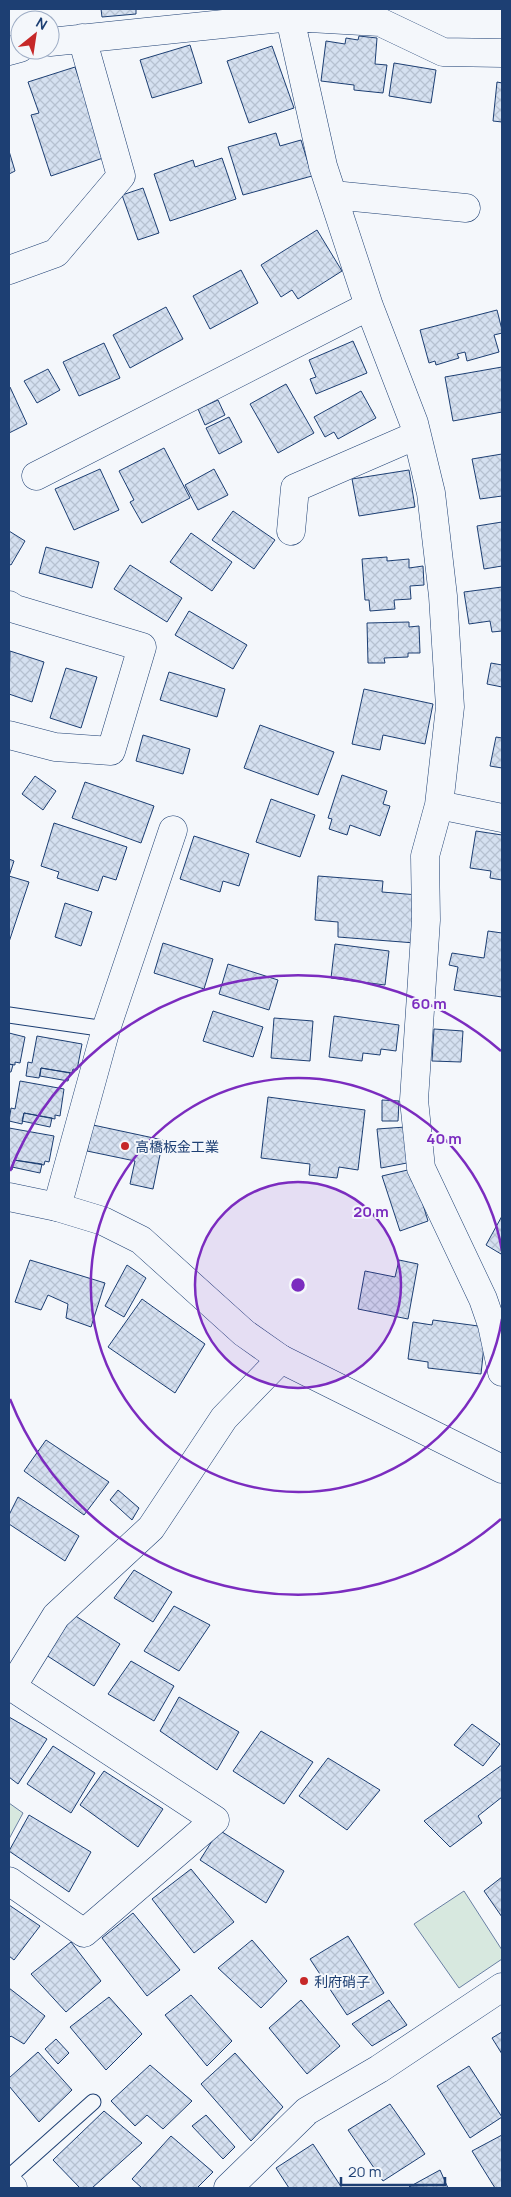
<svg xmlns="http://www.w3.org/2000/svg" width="511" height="2197" viewBox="0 0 511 2197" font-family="Manrope,'Noto Sans JP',sans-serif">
<defs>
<pattern id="building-cross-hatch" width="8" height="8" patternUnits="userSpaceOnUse" patternTransform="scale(1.25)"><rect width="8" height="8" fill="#d5e0f0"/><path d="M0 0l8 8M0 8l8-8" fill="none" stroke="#b6c1d1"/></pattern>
</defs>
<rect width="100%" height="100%" fill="#f4f7fb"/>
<!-- green -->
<path fill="#d7e8df" stroke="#687fa3" d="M9 1803 23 1813 9 1839Z
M464 1891 502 1950V1959L459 1988 414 1924Z"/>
<!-- building -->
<path fill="url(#building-cross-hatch)" stroke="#1d3f73" d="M101 9H136V14L102 17Z
M359 36 377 38 375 64 387 65 383 93 354 90V85L321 81 326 41 345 44 346 38 358 40Z
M190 45 202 83 152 98 140 60Z
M272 46 294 108 249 123 227 61Z
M394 63 436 70 431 103 389 96Z
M75 67 106 157 51 176 31 115 39 113 28 82Z
M497 82 502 83V122L493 121Z
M276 133 280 146 301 140 312 176 243 195 228 147Z
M9 151 15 171 9 174Z
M222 158 236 199 170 221 154 174 193 160 195 167Z
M143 188 159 233 138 240 122 195Z
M317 230 342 271 298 299 292 290 281 297 261 265Z
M241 270 258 303 210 329 193 296Z
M166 307 183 339 130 368 113 335Z
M497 310 502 330V333L494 335 499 352 467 361 465 352 457 354 459 358 436 365 435 361 429 363 420 330Z
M353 341 367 373 316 394 310 379 316 377 309 360Z
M104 343 120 378 79 396 63 362Z
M502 367V412L453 421 445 377Z
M48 369 60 390 37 403 24 381Z
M286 384 314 433 278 453 250 404Z
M10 387 27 424 9 433V388Z
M361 391 376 418 338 439 334 432 325 437 314 417Z
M218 400 225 415 205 425 198 409Z
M229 417 242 442 219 454 206 428Z
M164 448 190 498 142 523 130 502 134 500 119 471Z
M502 454V496L480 499 472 459Z
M100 469 119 510 74 530 55 489Z
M214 469 228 495 198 510 185 485Z
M409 470 415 507 359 516 352 479Z
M233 511 275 540 254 569 212 540Z
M502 522V566L484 569 477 526Z
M9 531 25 541 11 565 9 564Z
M191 533 232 562 212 591 170 562Z
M46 547 99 562 92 588 39 573Z
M387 557V561L409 559V568L423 566 424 585 410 586 411 599 394 600 395 609 370 611 369 600H365L362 559Z
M130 565 182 598 167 622 114 589Z
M502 587V631L492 632 490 621 469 624 464 592Z
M189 611 247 645 233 669 175 635Z
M409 622V627L419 626 420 653H408V657L384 658 385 663H368L367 623Z
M10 651 44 662 32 702 9 694Z
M491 663 502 665V687L487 684Z
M66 668 97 677 81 728 50 718Z
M169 672 225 689 217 717 160 700Z
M364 689 433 704 425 744 383 735 380 750 352 744Z
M260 725 334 752 318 795 244 768Z
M143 735 190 749 183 774 136 761Z
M496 737 502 738V768L490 766Z
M342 775 387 791 383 804 390 806 380 836 350 825 347 835 329 829 332 819 328 818Z
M35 776 56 791 43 810 22 794Z
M85 782 154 806 141 843 72 818Z
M271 799 315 815 300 857 256 842Z
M54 823 127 847 116 880 103 876 98 891 57 878 59 872 41 866Z
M476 831 502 835V880L490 878 491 871 470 868Z
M194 836 249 854 239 886 223 881 220 892 180 879Z
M9 859 14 861 9 876 29 882 9 942Z
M318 876 383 881 382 892 418 895 415 943 338 937V922L315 920Z
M65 903 92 912 81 946 55 937Z
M488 931 502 933V997L454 990 458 967 449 965 452 953 484 958Z
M163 943 213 959 204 989 154 973Z
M335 944 389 951 385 985 331 978Z
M228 964 278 980 269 1010 219 994Z
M213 1011 263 1027 253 1057 203 1041Z
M334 1016 399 1025 396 1051 381 1049 380 1055 363 1053 362 1061 329 1057Z
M274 1018 313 1021 310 1061 271 1058Z
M434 1029 463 1031 461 1062 432 1061Z
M9 1033 25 1037 20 1063 15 1062V1065L9 1064Z
M37 1036 82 1044 77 1070 73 1069 72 1073 41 1068 39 1078 26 1076 28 1062 32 1063Z
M9 1064 13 1065 11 1072H9Z
M41 1068 70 1073 68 1081 40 1076Z
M20 1081 64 1089 60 1116 55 1115V1119L24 1113 22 1124 9 1121 11 1108 15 1109Z
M268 1097 365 1110 358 1170 339 1167 337 1178 309 1175 310 1164 261 1158Z
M382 1100 399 1101 398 1121H382Z
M24 1113 52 1118 50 1127 22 1121Z
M93 1125 163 1140 153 1189 130 1184 135 1161 87 1151Z
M406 1127 412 1162 381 1168 377 1129Z
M9 1128 54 1136 49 1162 45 1161 44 1165 14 1160 12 1170 9 1169Z
M14 1160 42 1164 40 1173 12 1167Z
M412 1169 428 1221 400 1231 382 1176Z
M502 1216V1252L501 1254 486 1245Z
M30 1260 105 1283 91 1327 66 1318 68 1304 48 1295 41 1310 15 1302Z
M399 1260 418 1264 408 1319 358 1309 365 1271 395 1277Z
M127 1265 146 1278 124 1317 105 1306Z
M142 1299 205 1344 175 1393 108 1347Z
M433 1320 486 1327 481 1374 428 1368V1362L408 1359 413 1322 432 1325Z
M46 1440 109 1482 84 1515 24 1471Z
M118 1490 139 1508 132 1520 110 1500Z
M18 1497 79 1536 65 1561 9 1524V1515Z
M134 1570 172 1592 153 1622 114 1598Z
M174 1606 210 1625 179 1671 144 1651Z
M74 1615 120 1644 94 1686 46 1655Z
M131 1661 174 1686 154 1721 108 1694Z
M179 1697 239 1732 217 1770 160 1731Z
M9 1717 47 1739 18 1784 9 1777Z
M472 1724 500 1744 483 1766 454 1745Z
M261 1731 313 1762 284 1804 233 1771Z
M53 1746 95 1773 71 1813 27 1784Z
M328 1758 380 1790 347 1830 299 1796Z
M502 1765V1797L478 1816 482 1823 450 1847 424 1821Z
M104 1771 163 1809 138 1847 80 1805Z
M29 1815 91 1852 69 1892 9 1851Z
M219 1830 284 1871 266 1903 200 1860Z
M191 1869 234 1922 194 1953 152 1899Z
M502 1877V1917L484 1891Z
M9 1905 40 1926 14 1960 9 1956Z
M133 1913 180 1970 147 1996 102 1938Z
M348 1936 384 1993 347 2015 310 1959Z
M252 1940 287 1981 261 2008 218 1968Z
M71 1942 101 1981 66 2012 31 1974Z
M9 1988 45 2016 24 2044 11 2036 9 2038Z
M191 1995 232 2041 207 2066 165 2015Z
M109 1997 142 2034 106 2070 70 2027Z
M301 2000 340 2046 307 2074 269 2028Z
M389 2000 407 2025 372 2046 352 2024Z
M502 2032V2054L492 2038Z
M56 2039 69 2053 58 2064 45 2049Z
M38 2052 72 2090 39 2122 9 2086V2078Z
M235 2053 283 2107 251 2141 201 2084Z
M150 2065 192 2101 163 2129 147 2115 135 2126 111 2101Z
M469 2066 502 2117 470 2138 437 2086Z
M390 2104 425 2154 383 2181 348 2130Z
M104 2111 142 2143 92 2188H80L53 2160Z
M206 2115 235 2147 223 2159 192 2126Z
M502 2135V2188H495L472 2151Z
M171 2136 213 2172 197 2188H142L132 2179Z
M313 2144 342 2188H289L276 2168Z
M440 2170 448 2188 409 2187Z"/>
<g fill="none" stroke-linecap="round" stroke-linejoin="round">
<defs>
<path id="service" d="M9 1015 106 1029
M9 2177 93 2102"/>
<path id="minor" d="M288 9 323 166 369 306 414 423 431 493 443 596 450 707 439 805 425 856 426 920 414 1100 421 1168 483 1299 492 1325 502 1372
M50 42 291 17 380 22 443 52 502 53
M9 51 20 48
M333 195 466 208
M9 270 56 253 121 176 82 38
M36 476 369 306
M291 531 295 488 417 435
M9 605 15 609 142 647 111 751 55 747 9 735
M439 805 502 818
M57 1207 106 1029 173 830
M9 1881 84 1933 215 1820 12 1687 56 1616 151 1528 224 1418 281 1359
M9 2184 13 2188
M228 2188 307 2111 379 2069 502 1987"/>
<path id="tertiary" d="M9 1197 57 1207 103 1221 141 1240 244 1333 281 1359 502 1469"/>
</defs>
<!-- service casing -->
<use href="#service" stroke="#1d3f73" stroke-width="17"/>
<!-- minor casing -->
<use href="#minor" stroke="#1d3f73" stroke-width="29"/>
<!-- tertiary casing -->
<use href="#tertiary" stroke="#1d3f73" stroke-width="29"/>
<!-- service -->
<use href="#service" stroke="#f4f7fb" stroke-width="15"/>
<!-- minor -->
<use href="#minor" stroke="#f4f7fb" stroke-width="28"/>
<!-- tertiary -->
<use href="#tertiary" stroke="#f4f7fb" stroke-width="28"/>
</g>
<!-- distance rings -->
<circle cx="298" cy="1285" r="103" fill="#7b2cbf" fill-opacity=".12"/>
<g fill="none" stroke="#7b2cbf" stroke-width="2.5">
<circle cx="298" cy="1285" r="103"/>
<path d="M502 1319A207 207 0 1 1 502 1251"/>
<path d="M501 1519A310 310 0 0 1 10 1399M10 1171A310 310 0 0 1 501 1051"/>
</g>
<!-- markers -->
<g fill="#c62828" stroke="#f4f7fb" stroke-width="2">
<circle cx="125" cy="1146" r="5"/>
<circle cx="304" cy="1981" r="5"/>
</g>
<g text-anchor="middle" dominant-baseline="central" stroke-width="4" stroke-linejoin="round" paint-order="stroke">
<!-- poi labels -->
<g font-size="14" fill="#1d3f73" stroke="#f4f7fb" text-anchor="start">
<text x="135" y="1146">高橋板金工業</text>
<text x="314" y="1981">利府硝子</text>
</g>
</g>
<circle cx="298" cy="1285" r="8" fill="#7b2cbf" stroke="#f4f7fb" stroke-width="2.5"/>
<g font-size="15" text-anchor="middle" font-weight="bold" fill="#7b2cbf" stroke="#f4f7fb" stroke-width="4" stroke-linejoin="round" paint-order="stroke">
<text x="429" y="1009">60 m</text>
<text x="444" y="1144">40 m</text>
<text x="371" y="1217">20 m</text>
</g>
<!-- border -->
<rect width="511" height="2197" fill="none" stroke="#1d3f73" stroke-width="20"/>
<!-- north arrow -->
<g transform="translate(35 35) rotate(30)"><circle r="24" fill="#f4f7fb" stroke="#9eadc5"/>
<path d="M0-4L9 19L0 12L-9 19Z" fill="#c62828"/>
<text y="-8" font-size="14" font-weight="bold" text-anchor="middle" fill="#1d3f73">N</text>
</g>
<!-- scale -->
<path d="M341 2177v8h104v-8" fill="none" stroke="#1d3f73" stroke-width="2.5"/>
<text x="348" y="2177" font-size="15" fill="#1d3f73" stroke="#f4f7fb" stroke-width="4" paint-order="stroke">20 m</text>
</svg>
